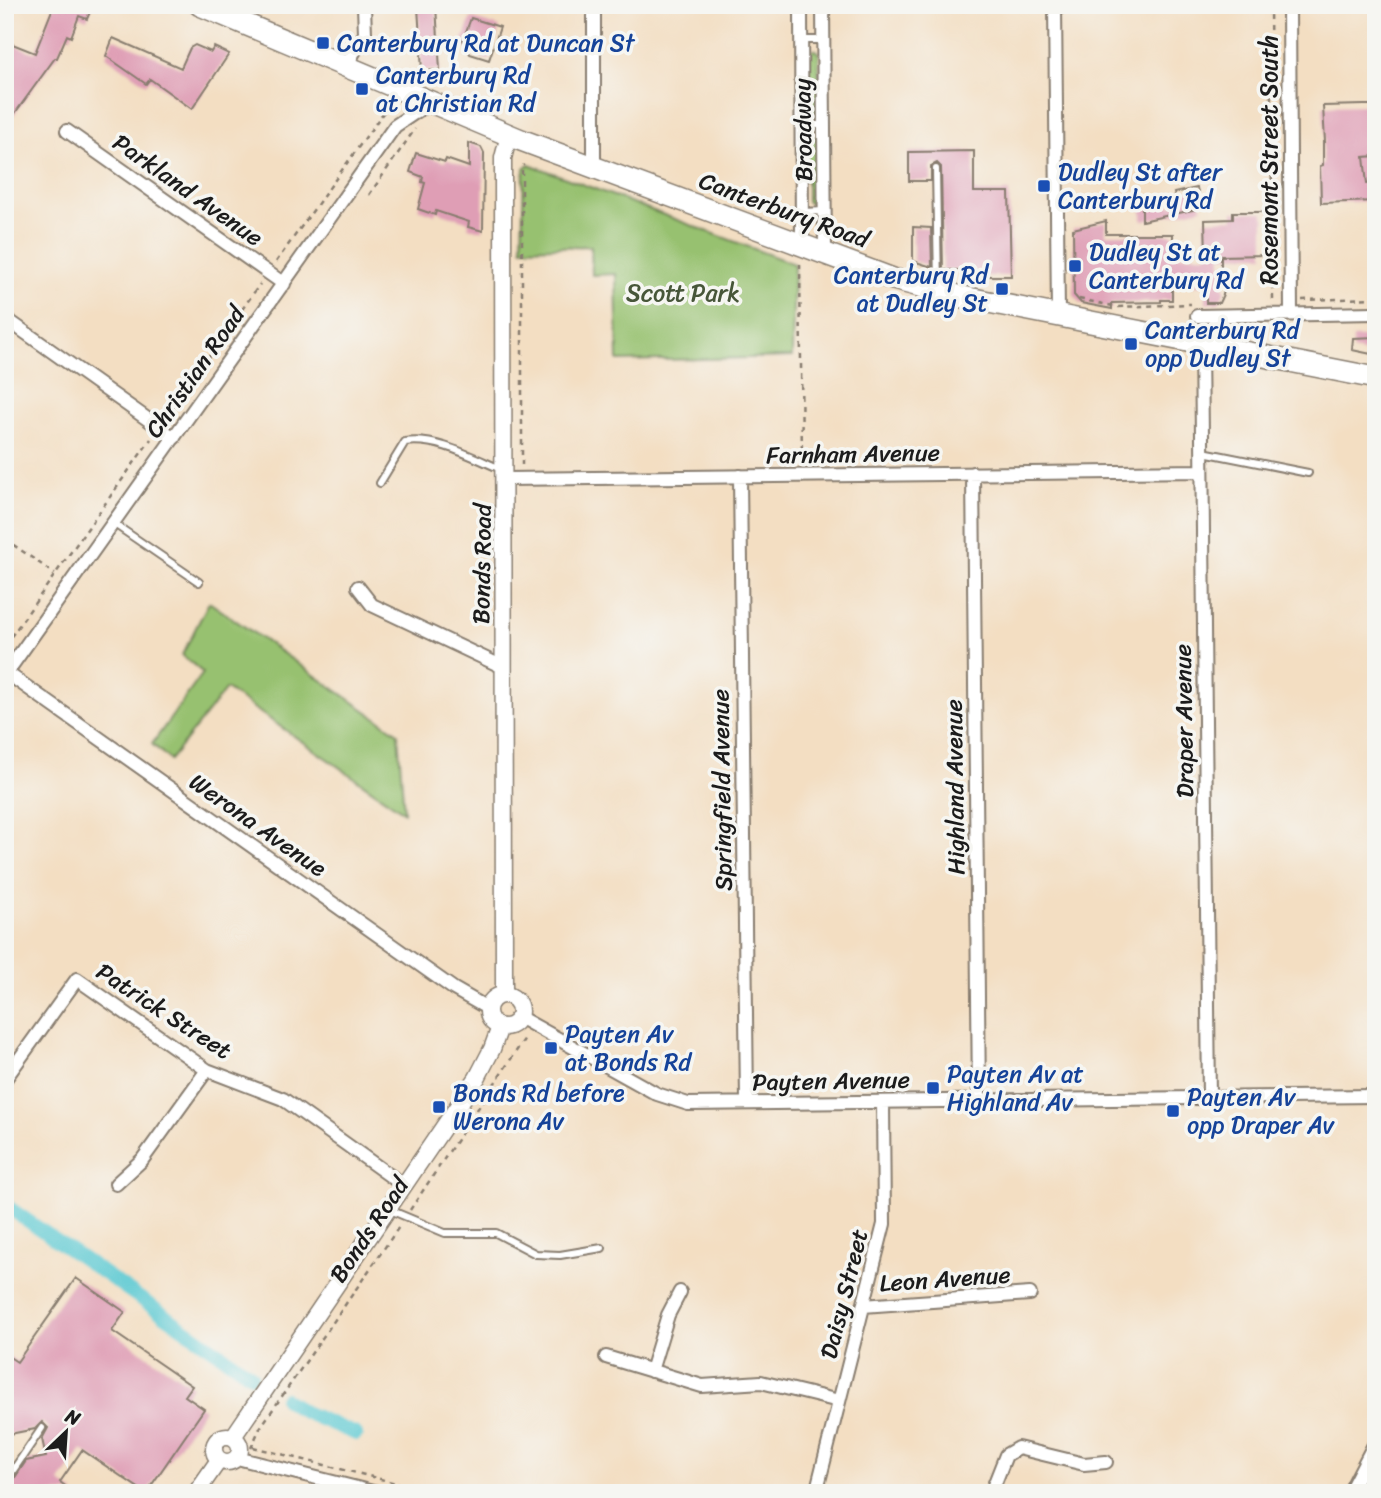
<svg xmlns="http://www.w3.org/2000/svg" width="1381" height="1498" viewBox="0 0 1381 1498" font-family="Sriracha,sans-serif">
<rect width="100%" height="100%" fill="#f6f6f2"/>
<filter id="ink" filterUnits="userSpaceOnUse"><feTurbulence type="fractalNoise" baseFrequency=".0143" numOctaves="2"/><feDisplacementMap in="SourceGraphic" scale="14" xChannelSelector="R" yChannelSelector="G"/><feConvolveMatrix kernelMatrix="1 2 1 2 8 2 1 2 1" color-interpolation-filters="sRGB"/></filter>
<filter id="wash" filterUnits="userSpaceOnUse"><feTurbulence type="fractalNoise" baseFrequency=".00686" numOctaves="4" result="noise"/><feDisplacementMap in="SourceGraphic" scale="28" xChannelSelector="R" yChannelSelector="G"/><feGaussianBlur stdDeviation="1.57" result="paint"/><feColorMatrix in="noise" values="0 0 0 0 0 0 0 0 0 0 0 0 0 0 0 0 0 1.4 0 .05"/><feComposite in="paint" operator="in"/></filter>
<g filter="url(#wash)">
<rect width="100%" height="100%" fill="#f3dec2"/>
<!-- green -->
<path fill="#97c16f" stroke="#5a6e46" stroke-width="2" d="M810 50H815L819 53V110L813 115 807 110 806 56Z
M813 136 818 138 820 142V202L814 207 807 201V142Z
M529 164 794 264 792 357 618 361 616 274 592 275 591 246 522 248 524 168Z
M209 602 398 733 404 812 226 689 170 760 152 744 203 673 182 655Z"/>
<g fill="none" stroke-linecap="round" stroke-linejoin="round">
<!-- canal -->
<path stroke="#5cc9d2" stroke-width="14" d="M5 1205 251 1375
M285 1399 304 1412 356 1434"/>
</g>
<g id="blocks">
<!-- building -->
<path fill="#df9eb5" d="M54 5H93L87 19 79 16 71 37 67 35 57 58H55L5 127V41L35 53Z
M436 6 440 70 422 71 418 7Z
M471 18 500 27 489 60 470 54 463 40Z
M113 38 181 68 190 48 195 45 211 52 214 47 229 54 192 109 150 79 146 84 106 56Z
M1364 105H1374L1376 156 1364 157 1367 184 1376 183V201L1321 203 1320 166 1323 165V142H1325L1323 106Z
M469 143 481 147 484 153 483 231 468 227 469 222 436 211 435 215 418 209 425 183 422 182 423 177 410 172 416 153 445 162 446 159 469 167Z
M974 151V192H1009L1011 276H975V270H943L941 167 937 163 931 166V181H909V152Z
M1197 188 1202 208 1142 221V205H1177L1174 193Z
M1233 212H1264V255L1221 256V281L1225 290 1219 303H1206V285H1172V300H1161V302L1112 303V309L1081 303 1074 295 1073 229 1106 221V234H1173V255H1206L1205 220 1233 219Z
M913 227 931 228 932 267 913 261Z
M1376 337V355L1352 350 1353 338Z
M76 1278 125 1312 112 1331 192 1386 185 1396 204 1409 146 1493 82 1450 60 1482 75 1493H20L13 1488 12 1482 26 1461 46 1457 42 1439 48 1428 42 1422 35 1429 5 1435V1354L17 1362Z"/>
</g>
</g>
<g filter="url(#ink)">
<use href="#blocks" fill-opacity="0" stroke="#887d6f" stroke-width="2"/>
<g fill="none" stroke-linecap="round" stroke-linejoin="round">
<defs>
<path id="lane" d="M801 40H823
M803 125H824
M936 169 938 286
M802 212 825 211
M1203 452 1308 473
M380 483 405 442C437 437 474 458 503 470
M113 523 199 582
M390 1210 445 1233H496L536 1254 560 1255 602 1248
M5 1482 42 1428"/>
<path id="street" d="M594 5V167
M801 5 802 245
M823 5 825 253
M1055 5 1058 316
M1289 5 1291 314
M345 67 365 34 364 5
M67 131 284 284
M1197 316 1376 313
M5 318 174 438
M1201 343 1209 1098
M973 473 979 1101
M740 476 747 1103
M505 479 1201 471
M358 587 372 605 503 667
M7 673 454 989 487 1008
M5 675 395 126 429 103
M519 1017 657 1094 688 1104 1376 1096
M5 1079 77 979 207 1070 283 1099 403 1185
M116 1184 142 1160 207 1070
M863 1306 1030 1294
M606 1357 702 1386 761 1382 839 1401
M651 1371 668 1315 680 1292
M237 1458 377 1493
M816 1493 884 1224 883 1102
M991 1493 1006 1455 1018 1448 1084 1464 1106 1462
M1349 1493 1376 1441"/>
<path id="secondary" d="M488 1011a16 16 0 1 1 32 0a16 16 0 1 1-32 0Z
M504 995 503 158 509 135
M214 1449a13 13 0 1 1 26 0a13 13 0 1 1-26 0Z
M233 1437 477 1078 492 1049 500 1027
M196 1493 219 1460"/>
<path id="highway" d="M200 5 521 140 893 279 958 296 1376 378"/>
</defs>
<!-- lane casing -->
<use href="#lane" stroke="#887d6f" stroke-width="10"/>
<!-- street casing -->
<use href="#street" stroke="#887d6f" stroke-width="16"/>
<!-- secondary casing -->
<use href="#secondary" stroke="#887d6f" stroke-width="19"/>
<!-- highway casing -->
<use href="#highway" stroke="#887d6f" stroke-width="24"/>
<!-- path -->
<path stroke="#887d6f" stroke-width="2.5" stroke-dasharray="5 5" stroke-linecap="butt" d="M1270 5 1273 301
M369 195 415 129
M276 262 388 106
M800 264 802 462
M1079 299 1118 307 1191 304
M1302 300 1376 298
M167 416 260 284
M522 465V166L524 165
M5 539 55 574
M5 645 151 439
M410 1210 525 1038
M253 1447 436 1493
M251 1448 260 1428 401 1224"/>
<!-- lane -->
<use href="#lane" stroke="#fff" stroke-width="6"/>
<!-- street -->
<use href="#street" stroke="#fff" stroke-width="12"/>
<!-- secondary -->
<use href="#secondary" stroke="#fff" stroke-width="16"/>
<!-- highway -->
<use href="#highway" stroke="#fff" stroke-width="21"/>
</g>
</g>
<!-- markers -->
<g fill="#1a4fb4" stroke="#f6f6f2" stroke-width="2.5">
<rect x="316" y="36" width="14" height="14" rx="3.5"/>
<rect x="355" y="82" width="14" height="14" rx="3.5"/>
<rect x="1037" y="179" width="14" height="14" rx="3.5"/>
<rect x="1068" y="259" width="14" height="14" rx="3.5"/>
<rect x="995" y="282" width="14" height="14" rx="3.5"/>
<rect x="1124" y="337" width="14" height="14" rx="3.5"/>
<rect x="544" y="1041" width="14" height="14" rx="3.5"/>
<rect x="926" y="1081" width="14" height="14" rx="3.5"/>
<rect x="432" y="1100" width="14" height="14" rx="3.5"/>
<rect x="1166" y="1104" width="14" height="14" rx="3.5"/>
</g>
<g text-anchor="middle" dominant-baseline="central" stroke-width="7" stroke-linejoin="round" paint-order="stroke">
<!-- transit labels -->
<g font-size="24" fill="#164399" stroke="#f6f6f2" text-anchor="start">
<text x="337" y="43">Canterbury Rd at Duncan St</text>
<text x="376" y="75">Canterbury Rd<tspan x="376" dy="28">at Christian Rd</tspan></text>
<text x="1058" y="172">Dudley St after<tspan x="1058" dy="28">Canterbury Rd</tspan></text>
<text x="1089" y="252">Dudley St at<tspan x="1089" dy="28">Canterbury Rd</tspan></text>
<text x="988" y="275" text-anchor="end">Canterbury Rd<tspan x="988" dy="28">at Dudley St</tspan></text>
<text x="1145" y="330">Canterbury Rd<tspan x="1145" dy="28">opp Dudley St</tspan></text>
<text x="565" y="1034">Payten Av<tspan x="565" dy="28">at Bonds Rd</tspan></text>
<text x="947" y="1074">Payten Av at<tspan x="947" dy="28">Highland Av</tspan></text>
<text x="453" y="1093">Bonds Rd before<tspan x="453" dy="28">Werona Av</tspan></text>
<text x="1187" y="1097">Payten Av<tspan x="1187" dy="28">opp Draper Av</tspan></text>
</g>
<!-- street labels -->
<g font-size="24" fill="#1c1c1c" stroke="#f6f6f2">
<text transform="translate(803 130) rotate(-91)">Broadway</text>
<text transform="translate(1269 160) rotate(-90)">Rosemont Street South</text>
<text transform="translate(188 190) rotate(35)">Parkland Avenue</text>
<text transform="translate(784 210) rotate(20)">Canterbury Road</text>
<text transform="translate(195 372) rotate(-55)">Christian Road</text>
<text transform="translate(853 454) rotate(-1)">Farnham Avenue</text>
<text transform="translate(482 564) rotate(-89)">Bonds Road</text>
<text transform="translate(1184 721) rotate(-91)">Draper Avenue</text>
<text transform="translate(955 787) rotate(-91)">Highland Avenue</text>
<text transform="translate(722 790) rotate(-91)">Springfield Avenue</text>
<text transform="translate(258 825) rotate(35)">Werona Avenue</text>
<text transform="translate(164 1011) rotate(33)">Patrick Street</text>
<text transform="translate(831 1081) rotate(-1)">Payten Avenue</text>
<text transform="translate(369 1230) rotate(-56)">Bonds Road</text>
<text transform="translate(945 1279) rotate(-4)">Leon Avenue</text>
<text transform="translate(844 1294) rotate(-76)">Daisy Street</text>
</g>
<!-- park labels -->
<g font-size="24" fill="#475639" stroke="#f6f6f2">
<text x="683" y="293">Scott Park</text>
</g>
</g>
<!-- margin -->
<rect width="1381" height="1498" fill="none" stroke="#f6f6f2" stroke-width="28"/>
<!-- north arrow -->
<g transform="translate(66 1432) rotate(25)" stroke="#f6f6f2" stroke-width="5" paint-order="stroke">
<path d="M0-5L12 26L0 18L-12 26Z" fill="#1c1c1c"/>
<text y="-10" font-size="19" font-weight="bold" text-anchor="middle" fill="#1c1c1c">N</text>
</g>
</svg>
